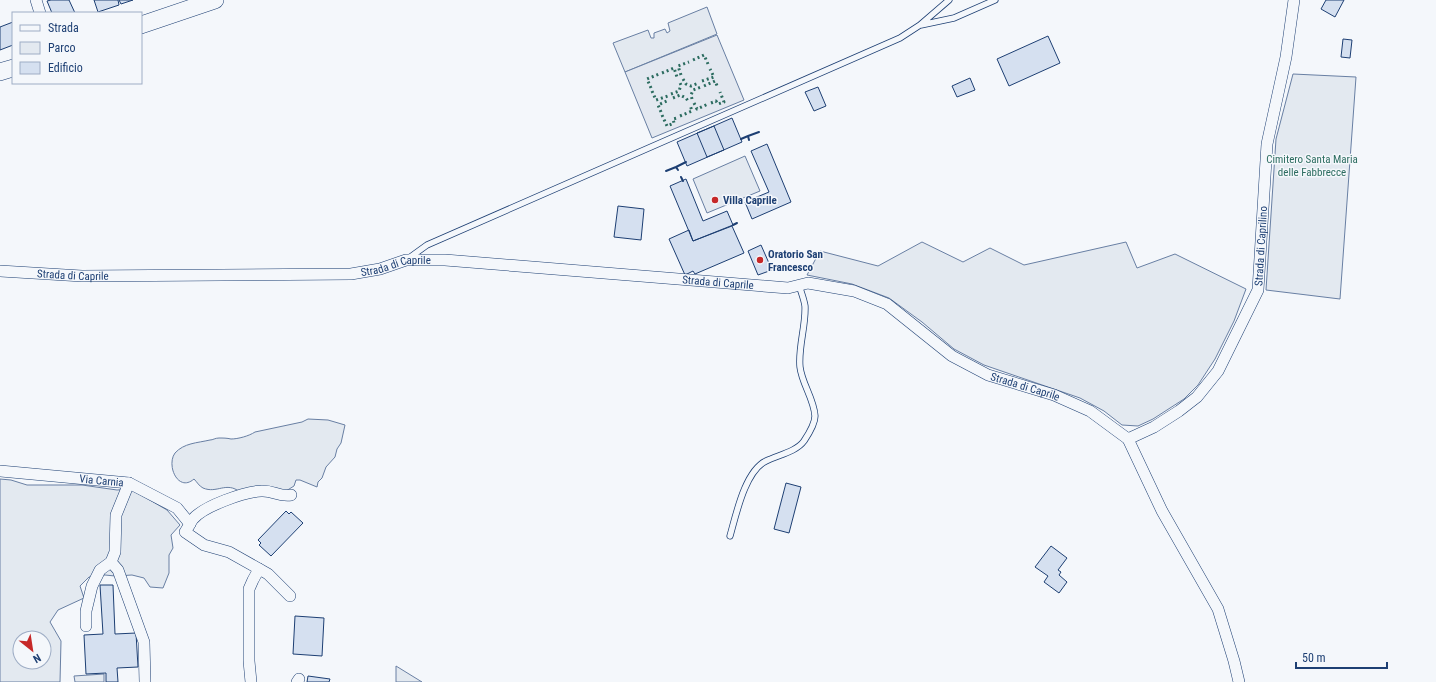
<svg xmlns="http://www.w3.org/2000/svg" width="1436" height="682" viewBox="0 0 1436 682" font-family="'Roboto Condensed',sans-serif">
<rect width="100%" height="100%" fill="#f4f7fb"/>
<!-- green -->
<path fill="#e3e9f0" stroke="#687fa3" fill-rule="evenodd" d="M707 7 717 34 625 72 613 43 648 30 651 38H654V33L665 29 667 33 670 31 668 23Z
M1293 74 1356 77 1340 299 1266 290 1276 139Z
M745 156 760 191 707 213 693 179Z
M922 242 963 262 990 248 1024 265 1126 242 1137 268 1175 254 1246 289 1234 321 1215 359 1198 385 1184 399 1153 419 1138 426 1122 425 1104 411 1080 398 984 365 954 349 922 322 889 298 852 284 807 275 820 251 878 266Z
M308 419 328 420 345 425 341 443 337 449 335 457 326 467 322 478 318 482 317 487 300 480H296L294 486 286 491 240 492C226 481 217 494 203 488 199 486 197 482 194 479 178 493 166 465 175 453 184 443 197 443 210 440 213 440 215 438 219 438 223 438 227 438 231 439 238 439 249 436 255 432L302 422Z
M0 479 11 480 27 485H82L117 490 131 489 167 510 180 525 171 535 173 548 169 555V573L163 588 150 587 144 578 132 575 115 576 105 575 89 577 80 586 84 598 58 610 50 622 61 641 60 682H0ZM20 638H44V662H20Z
M396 666 422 682H396Z
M104 674V682H75L74 676Z"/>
<!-- parking -->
<path fill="#e3e8f0" stroke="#687fa3" d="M717 35 744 100 652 138 625 72Z"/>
<!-- building -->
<path fill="#d5e0f0" stroke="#1d3f73" d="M51 0H69L75 13H52L47 1Z
M94 0H118L119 5 98 12Z
M119 0H133L121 4Z
M1326 0H1344L1335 17 1321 9Z
M13 22V45L0 50V27Z
M1048 36 1060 63 1009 86 997 59Z
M1343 39 1352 40 1350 58 1341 57Z
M970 78 975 90 957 97 952 86Z
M818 87 826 106 814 111 805 92Z
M732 118 742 142 687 166 677 142Z
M714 126 724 150 707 157 697 133Z
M767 144 791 202 752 219 745 202 769 192 751 151Z
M686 179 703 221 727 211 733 225 693 241 670 186Z
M618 206 644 209 641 240 614 237Z
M732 226 744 253 695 274 693 271 685 275 669 239 689 230 693 241Z
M761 245 772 270 758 275 748 251Z
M786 483 801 487 789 533 774 529Z
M286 511 289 514 291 512 303 523 271 556 259 545 261 543 258 540Z
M1051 546 1067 558 1058 570 1061 572 1059 575 1067 582 1059 593 1044 582 1048 576 1035 567Z
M100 585H113L115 634 136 633 138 667 117 668 118 682H106V673L86 674 84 635 103 634Z
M295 616 324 618 322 656 293 654Z
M308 676 330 679 329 682H307Z"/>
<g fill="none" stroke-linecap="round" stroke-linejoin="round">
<defs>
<path id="lane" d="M921 25 954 18 995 0
M409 258 427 245 900 38 920 25 949 0
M730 536C736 515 745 471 766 461 778 455 796 452 804 441 808 435 815 424 815 416 814 399 802 384 800 367 798 347 806 326 805 306 804 299 801 292 799 285"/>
<g id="street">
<path d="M36 0 40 13"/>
<path id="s1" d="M0 271 82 276 351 274 380 269 406 260H445L788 288 808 283 854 291 887 304 952 356 988 375 1054 395 1090 411 1128 439 1162 511 1218 609 1234 661 1239 682"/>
<path id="s2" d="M1128 439 1154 427 1179 411 1197 397 1218 371 1258 290 1267 144 1286 57 1294 0"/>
<path id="s3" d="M0 471 129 483 177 508 190 524"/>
<path d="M111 562 118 570 144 642 145 682"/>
<path d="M290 596 268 574 229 552 204 545 185 532C188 528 190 523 193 519 204 506 244 492 261 491 273 490 279 497 291 495"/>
<path d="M86 626V611L92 586 100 570 111 562 115 552 116 515 129 483"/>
<path d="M251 682 249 661V589L253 580 259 569"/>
<path d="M297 682 299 679"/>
</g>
<path id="primary" d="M141 25 215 0
M0 72 13 68"/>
</defs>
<!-- lane casing -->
<use href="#lane" stroke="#1d3f73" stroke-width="7"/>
<!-- street casing -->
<use href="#street" stroke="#1d3f73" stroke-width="12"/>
<!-- primary casing -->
<use href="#primary" stroke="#1d3f73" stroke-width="18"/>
<!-- lane -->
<use href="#lane" stroke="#f4f7fb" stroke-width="5.5"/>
<!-- street -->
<use href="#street" stroke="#f4f7fb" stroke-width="11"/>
<!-- primary -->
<use href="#primary" stroke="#f4f7fb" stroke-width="17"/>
<!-- hedge -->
<path stroke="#2c6c60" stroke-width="3" stroke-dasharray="2 3" stroke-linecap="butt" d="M693 60 704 55 708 64
M662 73 674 68 677 77
M681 75 678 66 689 62
M683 79 686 84 691 86 699 83
M702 81 714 77 710 69
M704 86 715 81 718 88
M651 88 647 79 659 74
M652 91 656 100 668 96
M671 94 679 91 681 85 679 81
M673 98 680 95 686 98 688 101
M692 99 691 95 693 90 701 87
M694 103 697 109 708 104
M711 103 716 101 718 104 724 102 720 92
M661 112 658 105 669 100
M662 115 667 126 674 123 673 119 677 118
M680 116 692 111 690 105"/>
<!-- wall -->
<path stroke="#1d3f73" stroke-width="2" d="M748 136 759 132
M741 139 748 136 749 140
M678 170 676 167 686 162
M666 171 676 167
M681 177 683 181
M733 225 737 223"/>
</g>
<!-- markers -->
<g fill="#c62828" stroke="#f4f7fb" stroke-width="1.5">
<circle cx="715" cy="200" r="4"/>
<circle cx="760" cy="260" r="4"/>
</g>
<g text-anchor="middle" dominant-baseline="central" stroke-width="3" stroke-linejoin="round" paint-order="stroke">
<!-- park labels -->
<g font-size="11" fill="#2c6c60" stroke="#f4f7fb">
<text x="1312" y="159">Cimitero Santa Maria<tspan x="1312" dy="13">delle Fabbrecce</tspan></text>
</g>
<!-- poi labels -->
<g font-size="11" font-weight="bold" fill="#1d3f73" stroke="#f4f7fb" text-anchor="start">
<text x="723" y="200">Villa Caprile</text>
<text x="768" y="254">Oratorio San<tspan x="768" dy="13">Francesco</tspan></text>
</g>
<!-- street labels -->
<g font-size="11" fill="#1d3f73" stroke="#f4f7fb">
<text stroke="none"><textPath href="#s2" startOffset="249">Strada di Caprilino</textPath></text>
<text stroke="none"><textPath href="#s1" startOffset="397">Strada di Caprile</textPath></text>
<text stroke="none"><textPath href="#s1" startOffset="73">Strada di Caprile</textPath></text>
<text stroke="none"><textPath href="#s1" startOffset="721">Strada di Caprile</textPath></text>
<text stroke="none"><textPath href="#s1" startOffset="1057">Strada di Caprile</textPath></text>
<text stroke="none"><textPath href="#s3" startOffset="102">Via Carnia</textPath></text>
</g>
</g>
<!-- legend -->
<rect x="12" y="12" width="130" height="72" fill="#f4f7fb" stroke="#9eadc5"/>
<rect x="20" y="25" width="20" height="6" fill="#f4f7fb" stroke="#9eadc5"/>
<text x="48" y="32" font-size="12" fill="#1d3f73">Strada</text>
<rect x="20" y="42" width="20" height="12" fill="#e3e9f0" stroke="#9eadc5"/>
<text x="48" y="52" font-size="12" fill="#1d3f73">Parco</text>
<rect x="20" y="62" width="20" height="12" fill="#d5e0f0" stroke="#9eadc5"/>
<text x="48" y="72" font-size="12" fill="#1d3f73">Edificio</text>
<!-- north arrow -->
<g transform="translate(32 650) rotate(150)"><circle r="19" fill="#f4f7fb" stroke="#9eadc5"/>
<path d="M0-3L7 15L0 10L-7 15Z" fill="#c62828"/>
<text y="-6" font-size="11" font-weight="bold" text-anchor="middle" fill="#1d3f73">N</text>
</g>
<!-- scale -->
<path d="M1296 662v6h91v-6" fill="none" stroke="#1d3f73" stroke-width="2"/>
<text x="1302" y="662" font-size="12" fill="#1d3f73" stroke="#f4f7fb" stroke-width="3" paint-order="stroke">50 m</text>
</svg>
